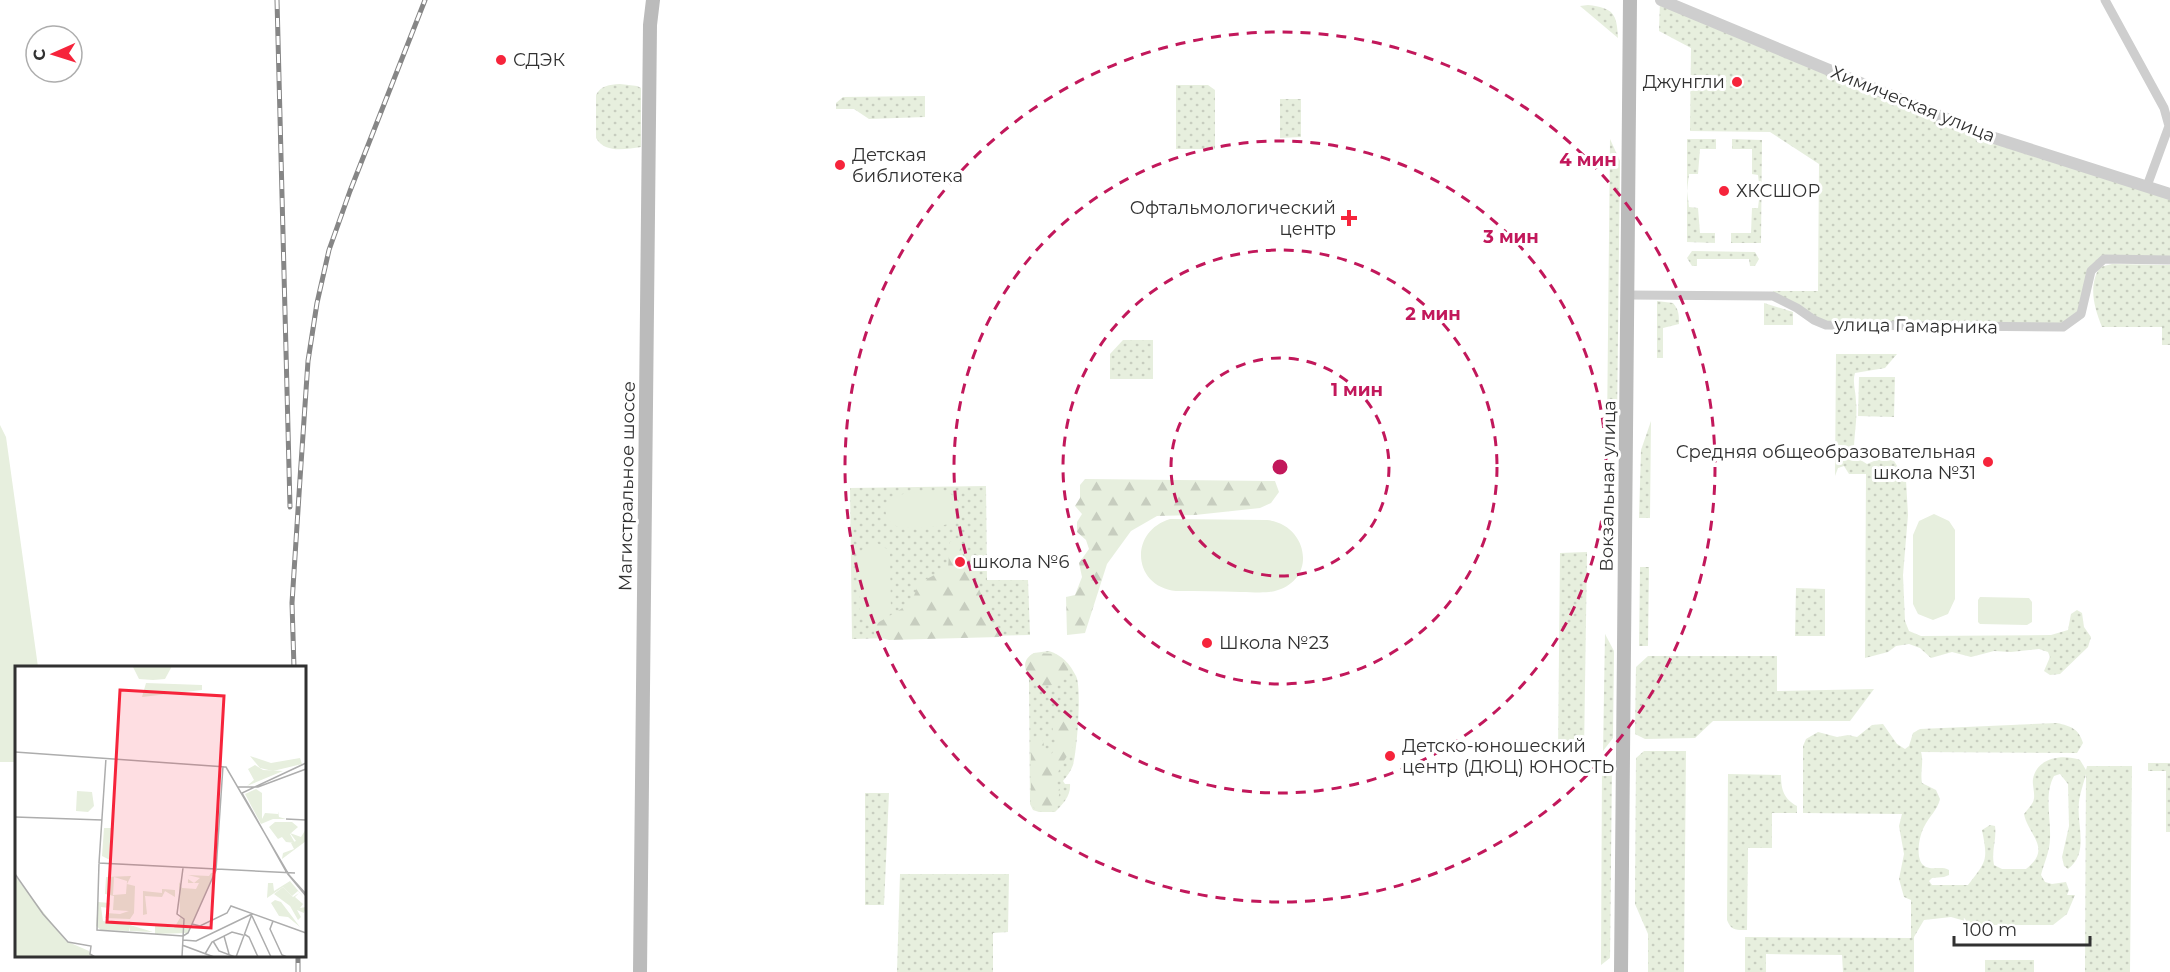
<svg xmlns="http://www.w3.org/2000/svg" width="2170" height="972" viewBox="0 0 2170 972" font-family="Montserrat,sans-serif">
<defs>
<pattern id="grass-dots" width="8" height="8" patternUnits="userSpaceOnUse" patternTransform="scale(1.5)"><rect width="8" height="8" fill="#e7efde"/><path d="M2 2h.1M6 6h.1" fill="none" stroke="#c7cdbf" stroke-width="1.8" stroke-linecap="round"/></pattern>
<pattern id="forest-firs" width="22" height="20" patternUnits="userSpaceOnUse" patternTransform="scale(1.5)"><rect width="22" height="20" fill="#e7efde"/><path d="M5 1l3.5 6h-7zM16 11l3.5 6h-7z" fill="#c7cdbf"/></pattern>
</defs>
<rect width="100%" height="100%" fill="#fff"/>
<!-- grass -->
<path fill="url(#grass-dots)" d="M1660 0 1988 136 2170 194V260L2104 259 2091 271 2081 314 2063 327 1826 325 1773 296V291H1818L1819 164 1770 132 1690 131 1691 48 1659 31Z
M1588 5C1613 8 1617 13 1618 38L1580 6Z
M620 84 637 86 641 88V147C626 149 605 154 596 138V95C601 85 609 85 620 84Z
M1176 85H1208L1215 90V149H1176Z
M925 96V117L869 119 854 109H836V103L843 97Z
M1280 99H1301V137L1280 138Z
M1610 139 1620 161 1617 424 1607 431Z
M1687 139H1716V149H1700L1698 174H1689L1687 191 1689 207 1698 208 1700 233H1715V243L1687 242Z
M1732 139 1762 140 1761 243H1731V233H1751L1752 208H1758L1760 191 1758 175 1752 174V149H1732Z
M1692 251 1755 252 1759 259 1755 266H1750L1749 259H1697V266H1692L1687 258Z
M2112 264 2170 265V345H2162V327H2102C2094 307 2088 286 2100 267Z
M1657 301 1673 303C1679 310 1679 315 1679 324L1663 328V358H1657Z
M1764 303 1793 312V325H1764Z
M1123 340H1153V379H1110V354Z
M1836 354H1897L1885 368 1855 373C1852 382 1856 392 1856 402 1858 420 1853 438 1854 456L1867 464 1881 458 1894 461 1906 480 1908 515 1903 575 1905 621 1909 631 1921 636 2051 635 2068 630 2071 614 2077 610 2082 613 2084 627 2091 637 2088 647 2060 674 2050 675 2044 671 2050 657 2048 652 2039 649 2011 652 1994 651 1971 657 1952 652 1931 658 1920 648 1909 644 1896 646 1888 652 1865 658 1866 474H1849L1844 466 1838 468 1835 476Z
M1859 377H1895L1894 417 1858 416Z
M1651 421 1650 518H1639L1641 450Z
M986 486 987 580H1028L1030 635 852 639 850 488Z
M1607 499 1615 510V550L1607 567Z
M1587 552 1584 752H1558L1560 553Z
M1640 567H1649L1648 646H1639Z
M1796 588 1825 589V636H1795Z
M1605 634 1614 651 1613 738 1603 751Z
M1049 651C1062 655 1070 664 1076 676 1082 687 1077 752 1073 765 1071 771 1067 776 1063 781L1065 784H1070C1071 796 1063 804 1055 812H1039L1033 810 1030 804 1029 681 1028 664 1030 656 1034 653Z
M1648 656H1777V691L1874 689 1850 721H1713L1695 738 1645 739 1635 734 1636 667Z
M2057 723C2071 726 2079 729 2083 743L2077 753 1921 752C1924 762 1920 772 1922 783L1936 790 1940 799C1937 811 1929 816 1924 827 1919 836 1914 862 1926 867 1933 870 1942 866 1949 870V875L1944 877 1932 878 1929 881 1932 885H1968C1987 861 1988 860 1982 830L1990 825 1995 826C1997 839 1991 851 1994 865L2002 869H2026C2053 848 2028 835 2024 814 2027 810 2031 806 2033 802 2036 795 2032 786 2033 779 2037 757 2063 754 2080 760L2086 770 2087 766H2132L2130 972H2085L2086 774C2084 782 2080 793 2079 802 2076 824 2090 853 2068 869L2064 866 2062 857 2069 826 2068 784 2060 774 2054 776C2044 794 2051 818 2050 838 2050 851 2044 863 2041 875L2045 882 2052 884 2066 882 2069 890 2067 895H2075L2067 914 2053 925H1979L1951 917 1924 920 1914 937V972H1843L1842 955 1766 954V972H1745V937L1911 938V900L1904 897 1899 879 1904 854 1899 826 1902 814 1803 813V746L1806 739 1818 732 1837 737 1848 735 1857 737 1872 725 1883 724 1897 744 1905 749 1909 746 1913 733 1920 729Z
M1644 751H1686L1684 972H1648V934L1635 904 1636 758Z
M2148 763H2170V832H2166V771H2148Z
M1602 764H1612L1610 958 1601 965Z
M1728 774 1781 775C1781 790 1784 799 1797 806V813H1772V848H1748L1747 930C1737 930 1731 931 1727 920Z
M865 793H889L884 905H865Z
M900 874H1009L1008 932 993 933V972H897Z
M1985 960H2034V972H1985Z"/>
<!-- forest -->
<path fill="url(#forest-firs)" d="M1085 479 1275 481 1279 492 1271 503 1260 508 1195 515 1157 516 1131 531 1107 564 1085 633 1067 635 1066 597 1075 595 1082 577 1079 563 1089 549 1086 540 1077 532V522L1082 514 1075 506 1080 498V485Z
M957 538C962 544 960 550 964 557 971 569 976 580 981 594L990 599 991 610 989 621 999 630V637L889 640 874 636V625L901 609 913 598 919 583 948 568 950 542Z
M1034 653 1056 654 1069 668C1065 686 1048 688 1033 684 1026 673 1019 661 1034 653Z
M1068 715 1074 723 1075 744 1060 767 1055 782 1060 790 1056 810 1043 812 1036 810 1031 804V743L1036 736 1041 735 1047 755 1050 757C1055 750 1054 743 1057 736L1053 733 1052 722 1057 717Z"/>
<!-- garden -->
<path fill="#e7efde" d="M0 425 6 437 38 667 16 668V762H0Z
M948 492C954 496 959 500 960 507 963 533 915 526 898 527 892 524 887 520 886 514 880 486 932 493 948 492Z
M1934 514 1949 521 1955 530V599L1948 614 1933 620 1918 614 1913 604V535L1919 521Z
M1170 519 1267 520C1307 524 1318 577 1278 590 1267 594 1253 592 1241 592 1219 591 1198 591 1176 591 1133 587 1128 532 1170 519Z
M877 543 887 549 890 553 891 612C882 624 869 624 860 612L859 554 866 545Z
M1980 597 2029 598 2032 602V622L2027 625 1980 624 1978 622V600Z"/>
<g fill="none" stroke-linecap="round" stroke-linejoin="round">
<!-- minor -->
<path stroke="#cecece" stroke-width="9" d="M2105 0 2164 108 2169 126 2147 186
M1627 295 1773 296 1797 308 1814 320 1826 325 2063 327 2081 314 2091 271 2104 259 2170 260"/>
<!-- tertiary -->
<path stroke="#cecece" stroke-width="12" d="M1661 0 1988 136 2170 194"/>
<!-- secondary -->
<path stroke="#bbb" stroke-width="14" d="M640 972 650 25 653 0
M1621 972 1630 0"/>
<defs>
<path id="rail" d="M277 0 290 507
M294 668 292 603 300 479 308 361 317 303 329 250 350 191 425 0
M298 972V956"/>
</defs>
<!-- rail casing -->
<use href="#rail" stroke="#868686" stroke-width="5"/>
<!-- rail -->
<use href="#rail" stroke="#fff" stroke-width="3" stroke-dasharray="9" stroke-linecap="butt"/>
</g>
<!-- distance rings -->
<g fill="none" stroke="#c2185b" stroke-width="3" stroke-dasharray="10 8">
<circle cx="1280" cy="467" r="109"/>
<circle cx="1280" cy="467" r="217"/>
<circle cx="1280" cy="467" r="326"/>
<circle cx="1280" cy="467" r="435"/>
</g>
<!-- markers -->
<g fill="#f6243b" stroke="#fff" stroke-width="2">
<circle cx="501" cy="60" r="6"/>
<circle cx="1737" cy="82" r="6"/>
<circle cx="840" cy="165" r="6"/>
<circle cx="1724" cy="191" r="6"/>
<path d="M1346 209h6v6h6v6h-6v6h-6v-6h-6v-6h6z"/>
<circle cx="1988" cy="462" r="6"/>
<circle cx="960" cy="562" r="6"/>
<circle cx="1207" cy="643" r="6"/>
<circle cx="1390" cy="756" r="6"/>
</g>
<g text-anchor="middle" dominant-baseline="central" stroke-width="6" stroke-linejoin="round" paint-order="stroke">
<!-- poi labels -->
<g font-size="18" fill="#313131" stroke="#fff" text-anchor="start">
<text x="513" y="60">СДЭК</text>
<text x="1725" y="82" text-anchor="end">Джунгли</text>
<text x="852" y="155">Детская<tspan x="852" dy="21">библиотека</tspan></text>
<text x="1736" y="191">ХКСШОР</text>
<text x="1336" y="208" text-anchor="end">Офтальмологический<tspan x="1336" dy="21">центр</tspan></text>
<text x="1976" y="452" text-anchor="end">Средняя общеобразовательная<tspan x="1976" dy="21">школа №31</tspan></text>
<text x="972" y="562">школа №6</text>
<text x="1219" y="643">Школа №23</text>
<text x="1402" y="746">Детско-юношеский<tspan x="1402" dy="21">центр (ДЮЦ) ЮНОСТЬ</tspan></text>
</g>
<!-- street labels -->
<g font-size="18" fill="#313131" stroke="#fff">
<text transform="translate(1913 104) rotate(22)">Химическая улица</text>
<text transform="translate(1916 326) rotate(1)">улица Гамарника</text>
<text transform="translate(627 486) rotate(-89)">Магистральное шоссе</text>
<text transform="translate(1608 486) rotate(-89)">Вокзальная улица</text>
</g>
</g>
<!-- overview -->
<g transform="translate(15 666)">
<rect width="291" height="291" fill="#fff"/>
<path d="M240 99 248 104 268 105 232 120 239 114 233 103ZM241 123 247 127V153L250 147 263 148V145L264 151 271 153H258L246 158 230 128ZM62 125 77 126 79 140 73 146 61 145ZM260 156H277L283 161 275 168 280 177 271 176 267 171 263 173 254 161ZM89 162H96L95 194 87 190ZM196 207H199L173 267 140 268V259L159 262 165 252 164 216 167 222 181 223 184 217H173V213L179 217 185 212 173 209 194 210ZM0 210 51 275 74 285 77 291H0ZM116 210 112 218 120 220 119 247 115 253 90 252 91 247 105 248 114 245 98 244 99 230 90 228 91 211ZM99 211 112 215 111 228 98 229ZM268 221 278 231 284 227 280 231 288 238 285 242 291 241 289 247 282 244 286 251 283 254 275 240 259 228ZM147 223 160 224V231L150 225 147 231 130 230 132 248 128 249V225L147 227ZM260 234 266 236 285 261 273 251 264 250 256 237ZM83 236 95 237 94 242 86 241 88 255 107 258 115 255V259L138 266 115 265V261L114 265 86 264 81 260Z" fill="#e7efde" fill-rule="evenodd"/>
<path d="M235 90 256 97 285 92 287 98 258 105 245 102ZM291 163V175L267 193 268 187 279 183 276 177 281 175 275 167 286 171ZM275 215 291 234 283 225 277 230 268 221 252 232 253 217H258L259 225Z" fill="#e7efde"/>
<path d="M157 0 150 13 138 14 124 13 118 1ZM131 17 187 19V24L127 31Z" fill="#e7efde"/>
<path fill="none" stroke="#adadad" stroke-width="1.5" d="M0 86 211 101 274 209 291 228M91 92 84 197 280 207M291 97 227 127 272 207 291 230M223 121H243L291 103M0 151 87 154M271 153 291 154M84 197 82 264 168 270M0 208 28 248 53 276 76 280 75 288 80 291M237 250 256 291M258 255 255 263 267 289 272 291M177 258 185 260 212 247 216 240 291 267M229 268 234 271 243 291M168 270 173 267 201 204 208 100M209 270 214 288M168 274 181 275 237 248M198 275 204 285 220 291M167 279 199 291M190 288 197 276 217 266 228 269M167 291 169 253 162 248 168 202M221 291 237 248"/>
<path fill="#f6243b" fill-opacity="0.15" stroke="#f6243b" stroke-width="3" d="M105 24 209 30 196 262 92 256Z"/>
<rect width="291" height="291" fill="none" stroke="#313131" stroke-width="3"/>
</g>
<circle cx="1280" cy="467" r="9" fill="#c2185b" stroke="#fff" stroke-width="3"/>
<g font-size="18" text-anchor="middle" font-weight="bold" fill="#c2185b" stroke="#fff" stroke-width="6" stroke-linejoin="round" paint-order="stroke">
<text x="1588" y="166">4 мин</text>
<text x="1511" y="243">3 мин</text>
<text x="1433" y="320">2 мин</text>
<text x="1357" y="396">1 мин</text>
</g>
<!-- north arrow -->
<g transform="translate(54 54) rotate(267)"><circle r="28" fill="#ffffff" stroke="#adadad" stroke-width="1.5"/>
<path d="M0-4.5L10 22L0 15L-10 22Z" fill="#f6243b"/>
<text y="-9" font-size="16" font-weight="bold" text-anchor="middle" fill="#313131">С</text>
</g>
<!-- scale -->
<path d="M1954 936v9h136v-9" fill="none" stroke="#313131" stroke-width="3"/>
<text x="1963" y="936" font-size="18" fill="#313131" stroke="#ffffff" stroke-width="4.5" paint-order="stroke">100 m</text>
</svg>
